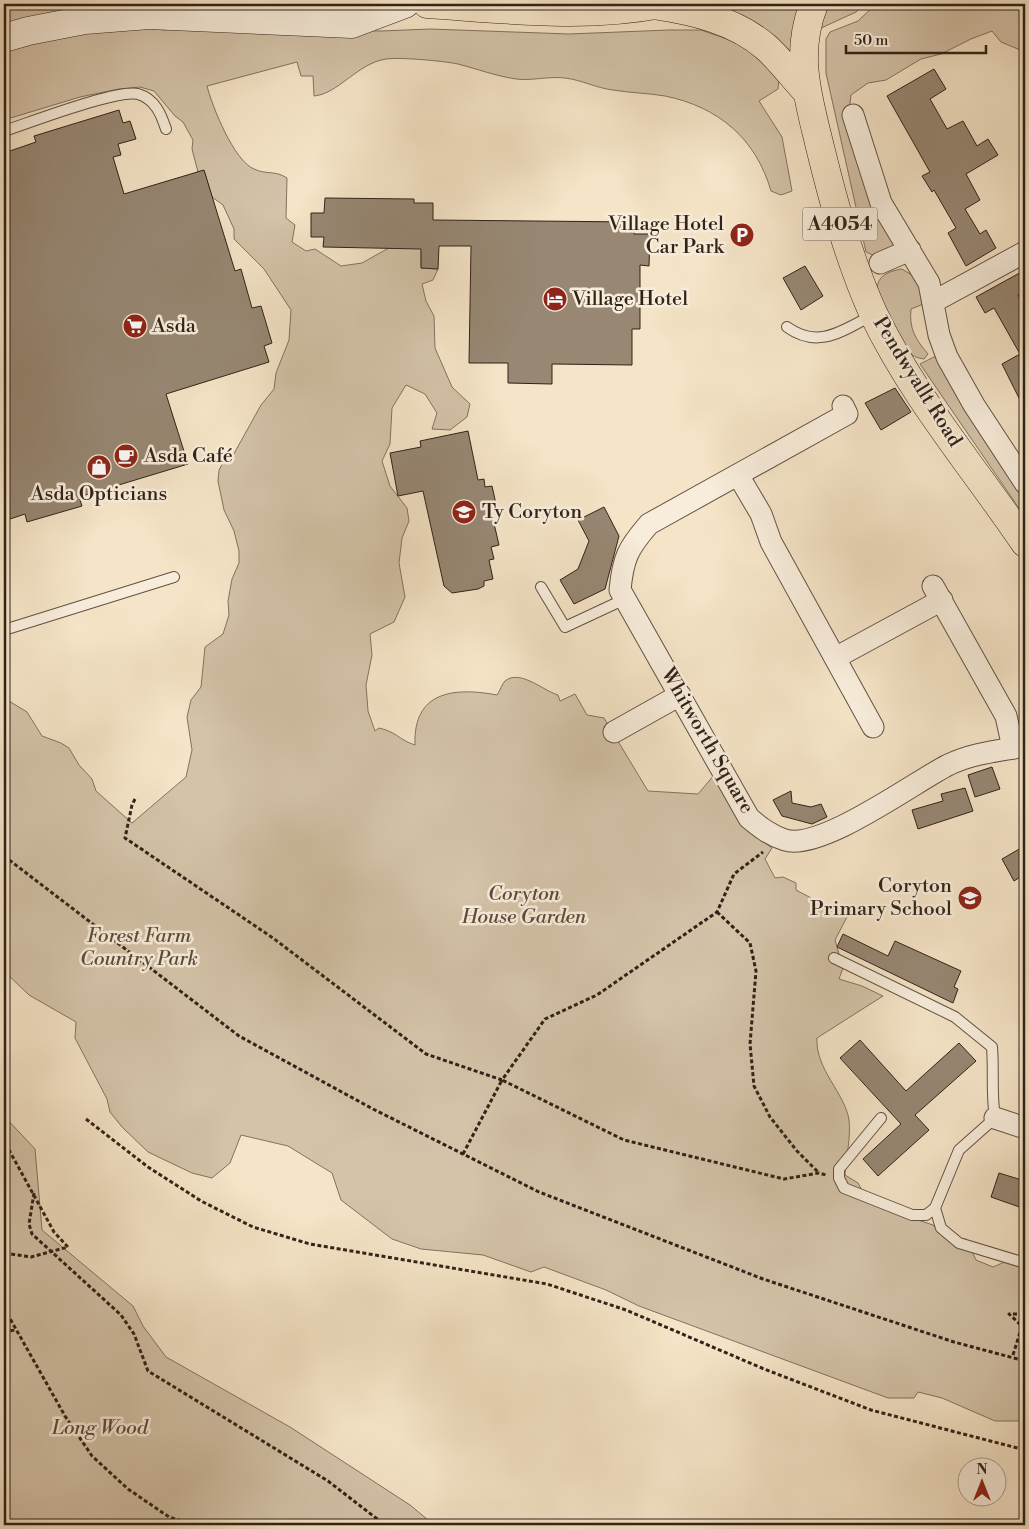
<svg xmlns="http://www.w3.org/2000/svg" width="1029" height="1529" viewBox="0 0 1029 1529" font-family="'Libre Bodoni',serif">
<rect width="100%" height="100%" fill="#f5e4c7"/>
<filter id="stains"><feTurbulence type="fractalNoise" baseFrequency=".004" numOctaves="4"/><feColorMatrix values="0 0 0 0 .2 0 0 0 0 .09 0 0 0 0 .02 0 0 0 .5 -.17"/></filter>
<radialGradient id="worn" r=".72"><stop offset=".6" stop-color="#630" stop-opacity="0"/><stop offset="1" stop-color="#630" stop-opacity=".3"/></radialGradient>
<!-- green -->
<path fill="#d4c3a9" stroke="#827260" d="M4 4H90L89 13 4 29Z
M744 4H799L796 23V58L733 13 734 9Z
M823 4H865L856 12 819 29Z
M876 4H1025V52L1001 42 992 31 971 39 941 54 921 59 886 80 868 83 851 95 848 120 896 243 893 253 877 257 866 252 826 73V39L830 32 858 21Z
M121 25 164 30 203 26 381 31 430 29 569 34 669 30H701L736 42 758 53 779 79 778 89 759 101 782 137 792 191 781 195 771 191C756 139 719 107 665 96 648 93 630 93 613 90 596 88 582 80 565 78 549 76 532 81 516 79 496 76 477 69 458 64 444 61 400 57 386 59 358 63 338 94 314 96L313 76H301L297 62 207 86C212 106 234 161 254 169 267 175 275 170 287 178L286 218 295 225 292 242 306 251 315 249 341 266 362 263 421 230V268L438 269 433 280 422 284 426 301 434 316 435 348 452 387 470 404 467 417 450 430 432 429 437 413 425 394 406 385 392 408 390 444 382 461 390 486 407 508 409 521 402 538 399 563 405 597 394 622 370 634 372 655 366 685 368 711 375 731 379 728C397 732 399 740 415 745 413 691 454 687 497 695 500 691 502 684 505 681 520 669 542 690 558 695L560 701 575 694 587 715 604 718 648 791 698 794 715 774 752 833 772 848 765 859 775 878 783 877 796 883V890L847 917 835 940 843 968 839 979 862 986 883 996 817 1038C815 1069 845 1093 849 1120 851 1137 846 1158 845 1175L858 1183 868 1201 879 1207 933 1225 947 1239H966L976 1260 993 1267 1014 1258 1025 1260V1421H995L942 1398 918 1392 914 1398H888L639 1306 606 1290 544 1267 531 1272 483 1255 421 1249 392 1239 341 1200 332 1173 288 1146 241 1135 230 1163 212 1178 192 1173 148 1152 122 1127 110 1112 107 1099 75 1038 76 1022 29 995 4 971V698L27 712 42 736 61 743 69 748 79 765 92 779 96 791 132 823 186 777 192 750 187 717 191 700 201 687 205 647 223 634 229 615 228 601 232 579 239 563V551L234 531 224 510 218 481 219 470 227 456 231 459 261 405 274 389 276 373 289 340 291 310 264 269 234 239V229L223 205 212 197 204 171 198 172 192 149 193 140 183 122 175 116 154 91 140 87 119 89 80 97 4 120V50Z
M902 269 915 277 926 303 911 309C909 328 915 339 928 354L924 359C918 358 914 357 910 353 903 347 898 335 893 327 880 305 861 275 902 269Z
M938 355 970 415 1025 496V517L920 364Z
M4 1116 35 1149 42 1230 133 1306 143 1326 166 1357 290 1427 410 1505 434 1525H4Z"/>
<!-- building -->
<path fill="#978773" stroke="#312218" d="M934 69 946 89 930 99 947 129 963 121 977 146 988 139 998 155 966 174 980 200 965 209 980 234 986 230 996 248 966 266 948 233 956 228 934 190 932 192 922 176 930 172 887 96Z
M119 110 123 123 130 121 136 139 118 144 121 155 113 157 124 194 204 170 235 271 241 269 252 308 261 306 272 343 264 346 269 362 166 394 188 464 79 497 82 506 27 522 25 514 4 521V153L36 142 34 136Z
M325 198 414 199V203H433V220L634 222V234H650L649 266 640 265V329H632V365L552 364V384L508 383V363H469L471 246H439L438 269 421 268V249L323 247 324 237H311V213H324Z
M805 266 823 296 801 310 783 278Z
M1025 270V291L1018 295 1025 309V410L1002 364 1020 354 994 308 985 313 976 297Z
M895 388 911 412 881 430 865 403Z
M468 431 478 480 484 479 485 487 492 486 496 504 490 506 499 545 491 547 494 559 489 560 493 579 484 581V586L478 589 452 593 444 586 423 491 398 496 390 453 421 447 420 441Z
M604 507 619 536 605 589 574 604 560 580 578 569 589 541 578 520Z
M992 767 1000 789 975 797 968 775Z
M965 788 973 811 918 829 912 810 943 801 941 794Z
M791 791 792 803 811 807 821 804 827 817 812 824 782 816 773 800Z
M1021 848 1025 860V874L1014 881 1002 859Z
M843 934 888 956 895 941 961 971 954 987 958 989 953 1003 837 947Z
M860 1040 906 1091 959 1043 976 1061 915 1115 929 1130 878 1176 863 1159 901 1124 840 1058Z
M999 1173 1025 1181V1209L991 1197Z"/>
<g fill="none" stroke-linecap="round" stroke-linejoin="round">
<defs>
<path id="lane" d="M4 131C29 123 117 89 138 94 155 99 161 114 166 129
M787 327C819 350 843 330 873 315
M541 587 565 627 625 599
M4 630 174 577
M834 958 955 1017 992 1047C994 1071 991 1094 995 1118L959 1150 935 1208 926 1215H912L844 1188 839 1178V1169L881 1118
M935 1208 941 1228 959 1243 1025 1263"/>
<path id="street" d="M853 115 881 203 929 283 939 335 947 357 974 405 1025 483
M880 263 910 250
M933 302 1025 252
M843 406 847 414 649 524C628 548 623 558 620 590L749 818C760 827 771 836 785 840 821 851 913 783 948 765 973 753 998 751 1025 746
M738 475 761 514 771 542 873 727
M933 586 1006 716 1013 748
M835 658 942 600
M614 732 680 695
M995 1118 1025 1128"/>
<path id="secondary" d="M4 38 28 31 85 20 149 15 352 24 405 4"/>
<path id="primary" d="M814 4C794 54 808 97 820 147 834 204 849 259 873 313 912 395 974 468 1025 543
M653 5C693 11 735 20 767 48 781 61 793 77 806 91"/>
<path id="highway" d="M427 4C504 9 584 19 661 4"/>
</defs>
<!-- lane casing -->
<use href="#lane" stroke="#625244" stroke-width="12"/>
<!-- street casing -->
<use href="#street" stroke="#625244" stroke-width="23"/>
<!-- secondary casing -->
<use href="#secondary" stroke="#312218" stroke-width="29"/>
<!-- primary casing -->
<use href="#primary" stroke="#312218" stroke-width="29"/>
<!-- highway casing -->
<use href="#highway" stroke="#312218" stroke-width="29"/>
<!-- path -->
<path stroke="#312218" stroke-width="3" stroke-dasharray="4 2.5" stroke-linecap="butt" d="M135 799 132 805 125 838 273 938 426 1054 502 1080 545 1019 597 995 717 912 734 874 763 852
M4 856 239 1036 373 1109 539 1192 763 1279 954 1342 1025 1361
M717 912 750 943 756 971 750 1044 754 1086 770 1117 797 1151 819 1173
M86 1119 148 1167 201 1201 253 1227 310 1244 547 1284 626 1310 764 1369 871 1410 1025 1450
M4 1145 9 1150 54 1232 68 1247 31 1257 4 1253
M463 1154 502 1080 624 1140 784 1179 819 1173 826 1175
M34 1193 29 1224 32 1234 121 1315 134 1334 148 1371 328 1481 385 1525
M4 1308 65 1416 92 1456 128 1489 169 1517 195 1525
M4 1332 15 1330
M1013 1355 1022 1326 1009 1314H1025"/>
<!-- lane -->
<use href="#lane" stroke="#f8eddb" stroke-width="10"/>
<!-- street -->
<use href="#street" stroke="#f8eddb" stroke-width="21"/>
<!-- secondary -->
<use href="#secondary" stroke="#f8eddb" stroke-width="28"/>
<!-- primary -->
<use href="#primary" stroke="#f5e4c7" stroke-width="28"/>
<!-- highway -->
<use href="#highway" stroke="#f5e4c7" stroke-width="28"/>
</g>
<!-- icons -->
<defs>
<symbol id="parking-disc" viewBox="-11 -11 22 22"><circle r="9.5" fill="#8f2418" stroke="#f8eddb"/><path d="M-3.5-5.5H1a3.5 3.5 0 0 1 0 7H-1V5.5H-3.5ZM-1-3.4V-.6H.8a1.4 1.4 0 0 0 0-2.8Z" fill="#fff"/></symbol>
<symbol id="hotel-disc" viewBox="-11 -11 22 22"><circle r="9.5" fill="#8f2418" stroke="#f8eddb"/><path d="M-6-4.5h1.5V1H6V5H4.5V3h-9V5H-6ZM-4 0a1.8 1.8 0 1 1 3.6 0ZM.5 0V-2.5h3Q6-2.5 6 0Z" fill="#fff"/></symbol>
<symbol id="supermarket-disc" viewBox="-11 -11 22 22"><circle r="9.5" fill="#8f2418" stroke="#f8eddb"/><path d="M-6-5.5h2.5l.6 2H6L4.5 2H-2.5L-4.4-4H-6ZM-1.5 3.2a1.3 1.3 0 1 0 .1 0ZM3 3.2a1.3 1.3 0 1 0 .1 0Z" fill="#fff"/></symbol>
<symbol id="cafe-disc" viewBox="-11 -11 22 22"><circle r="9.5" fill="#8f2418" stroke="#f8eddb"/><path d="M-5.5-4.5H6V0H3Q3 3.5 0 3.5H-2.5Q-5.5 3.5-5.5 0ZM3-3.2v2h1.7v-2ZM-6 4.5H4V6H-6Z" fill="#fff"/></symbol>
<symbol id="shop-disc" viewBox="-11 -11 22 22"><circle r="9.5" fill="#8f2418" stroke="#f8eddb"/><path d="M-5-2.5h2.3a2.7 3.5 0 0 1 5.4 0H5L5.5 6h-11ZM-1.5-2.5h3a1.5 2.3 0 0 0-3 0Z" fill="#fff"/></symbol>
<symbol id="school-disc" viewBox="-11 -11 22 22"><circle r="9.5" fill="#8f2418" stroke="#f8eddb"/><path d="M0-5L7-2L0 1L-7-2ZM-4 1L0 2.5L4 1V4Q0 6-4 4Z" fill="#fff"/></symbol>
</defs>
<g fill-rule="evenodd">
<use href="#parking-disc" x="728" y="221" width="28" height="28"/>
<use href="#hotel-disc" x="541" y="285" width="28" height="28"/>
<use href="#supermarket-disc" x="121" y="312" width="28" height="28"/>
<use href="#cafe-disc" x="112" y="442" width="28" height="28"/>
<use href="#shop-disc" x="85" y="453" width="28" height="28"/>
<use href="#school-disc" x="450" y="498" width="28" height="28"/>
<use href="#school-disc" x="956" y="884" width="28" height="28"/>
</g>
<g text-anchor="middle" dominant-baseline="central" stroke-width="5" stroke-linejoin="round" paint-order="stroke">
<!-- shield labels -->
<rect fill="#f8eddb" stroke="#6d5f52" stroke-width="1" x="802.5" y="207.5" width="75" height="33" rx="4"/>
<g font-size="19" font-weight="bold" fill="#312218">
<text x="840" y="224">A4054</text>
</g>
<!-- poi labels -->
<g font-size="20" fill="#312218" stroke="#f8eddb" text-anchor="start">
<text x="724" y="224" text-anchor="end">Village Hotel<tspan x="724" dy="23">Car Park</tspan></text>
<text x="572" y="299">Village Hotel</text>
<text x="152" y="326">Asda</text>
<text x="144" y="456">Asda Café</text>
<text x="99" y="494" text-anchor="middle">Asda Opticians</text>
<text x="482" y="512">Ty Coryton</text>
<text x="952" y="886" text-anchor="end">Coryton<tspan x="952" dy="23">Primary School</tspan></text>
</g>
<!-- street labels -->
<g font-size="20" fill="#312218" stroke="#f8eddb">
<text transform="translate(917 382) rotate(58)">Pendwyallt Road</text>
<text transform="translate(707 741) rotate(60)">Whitworth Square</text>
</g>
<!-- park labels -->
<g font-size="20" font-style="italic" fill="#5a4a3c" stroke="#f8eddb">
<text x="524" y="894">Coryton<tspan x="524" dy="23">House Garden</tspan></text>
<text x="139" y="936">Forest Farm<tspan x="139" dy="23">Country Park</tspan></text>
<text x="100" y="1428">Long Wood</text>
</g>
</g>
<!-- margin -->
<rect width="1029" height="1529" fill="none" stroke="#f5e4c7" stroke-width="20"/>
<rect x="5" y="5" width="1019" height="1519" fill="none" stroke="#312218" stroke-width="2.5"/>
<rect x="10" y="10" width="1009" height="1509" fill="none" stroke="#312218"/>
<!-- north arrow -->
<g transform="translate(982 1482)"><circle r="24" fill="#f8eddb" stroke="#a89c8d"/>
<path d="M0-4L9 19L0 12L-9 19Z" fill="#8f2418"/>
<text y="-8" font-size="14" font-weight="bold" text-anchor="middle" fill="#312218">N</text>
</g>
<!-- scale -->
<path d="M846 45v8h140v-8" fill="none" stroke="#312218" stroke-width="2.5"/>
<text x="854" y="45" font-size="15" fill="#312218" stroke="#f8eddb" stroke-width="4" paint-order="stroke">50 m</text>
<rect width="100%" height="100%" filter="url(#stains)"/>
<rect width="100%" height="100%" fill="url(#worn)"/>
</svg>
